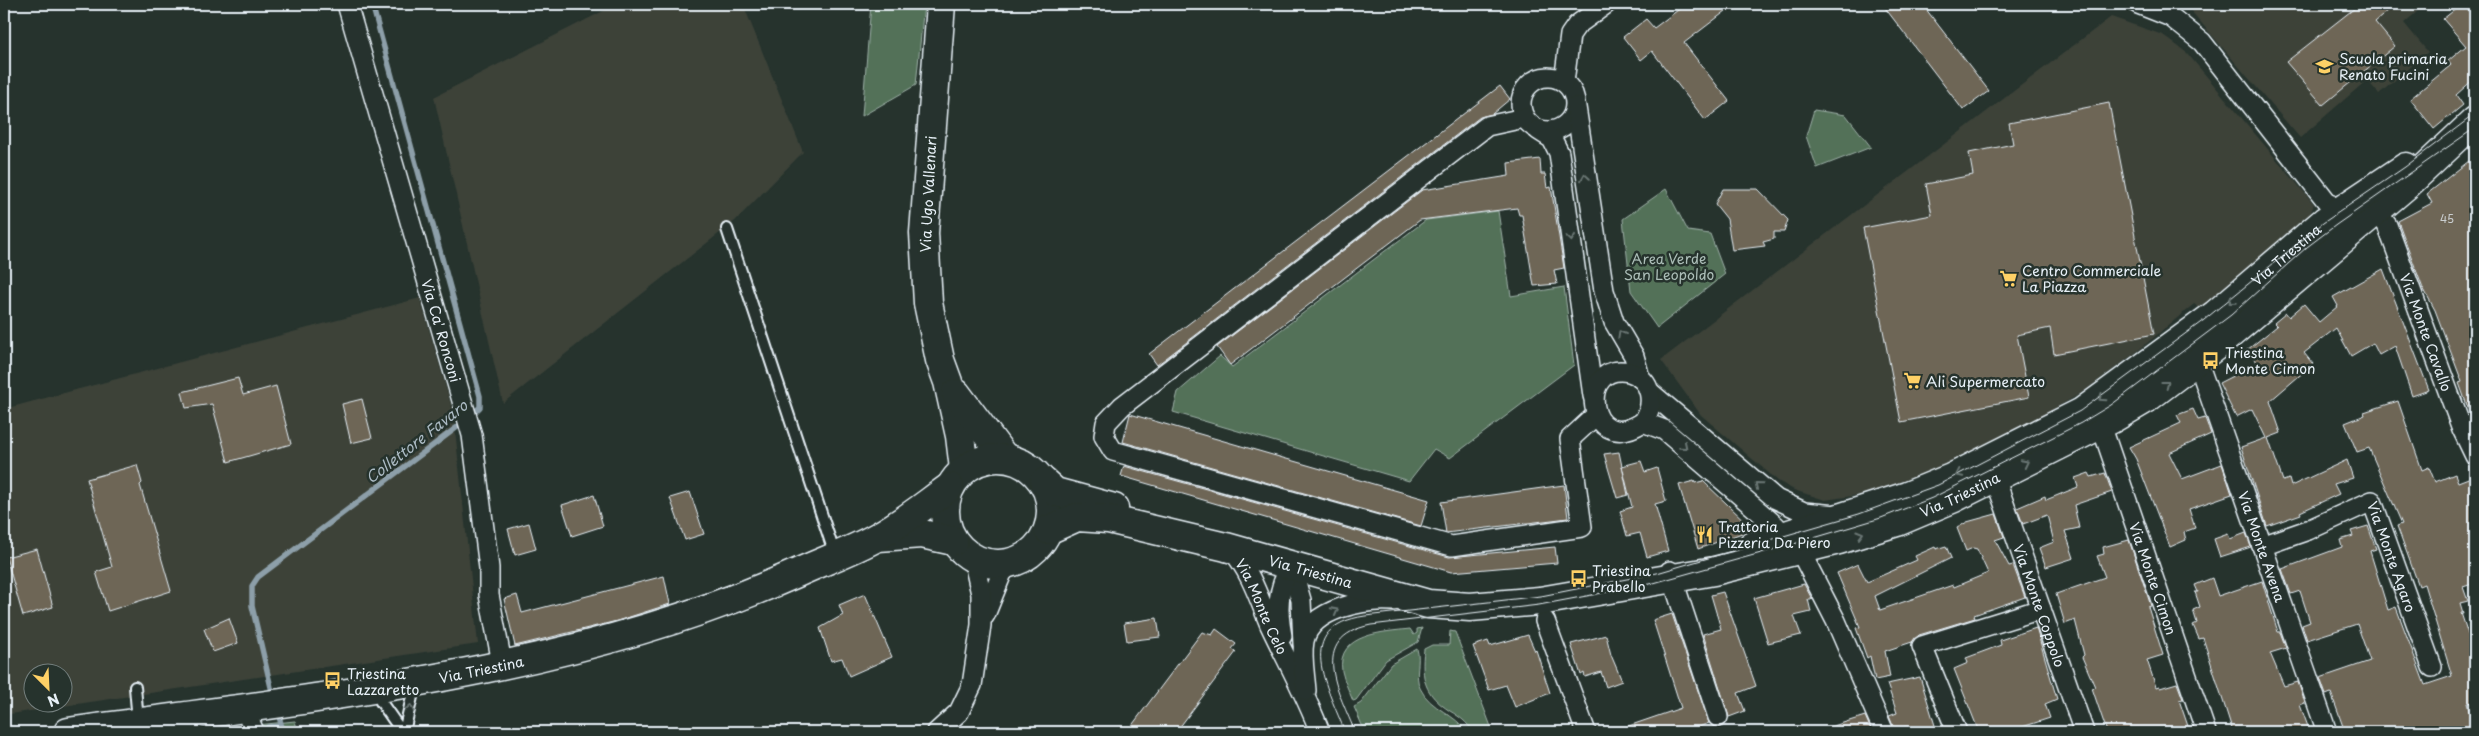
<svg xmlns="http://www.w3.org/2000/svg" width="2479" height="736" viewBox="0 0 2479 736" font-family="'Playpen Sans',sans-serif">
<rect width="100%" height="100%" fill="#26332d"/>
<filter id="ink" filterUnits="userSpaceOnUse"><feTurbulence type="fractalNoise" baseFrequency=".02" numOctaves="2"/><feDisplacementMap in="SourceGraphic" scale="10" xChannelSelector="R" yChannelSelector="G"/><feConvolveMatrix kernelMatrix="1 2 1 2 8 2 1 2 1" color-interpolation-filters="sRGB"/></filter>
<g filter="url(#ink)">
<!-- built -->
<path fill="#3c4239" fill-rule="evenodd" d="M617 4H743L803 152 735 221 503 403 434 97Z
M2185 4H2426L2404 23 2428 52 2379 94 2367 80 2300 138Z
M2111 17 2163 35 2187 53 2314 204 2310 215 2203 310 2194 304 2134 354 2080 394 2013 432 1939 468 1866 494 1825 500 1794 490 1778 481 1701 415 1661 360Z
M420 298 453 411 478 644 4 715V409ZM32 674H62V704H32Z"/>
<!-- green -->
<path fill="#537159" stroke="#9eb1a8" d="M871 4H924L916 85 862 116Z
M1814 110 1846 115 1871 147 1817 168 1806 136Z
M1666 189 1688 231 1710 234 1725 274 1657 328 1631 291 1623 219Z
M1498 211 1511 296 1564 287 1574 365 1450 458 1434 449 1409 481 1173 412 1178 392 1220 356 1232 367 1426 220Z
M1422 628 1418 642 1386 660 1356 700 1353 701C1349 691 1344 681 1342 671 1336 633 1385 632 1410 629L1414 635 1417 633V629Z
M1450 631 1455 632 1493 732H1473C1467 722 1460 717 1450 711 1424 694 1421 679 1424 649L1432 645H1449Z
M1417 649C1421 661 1414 675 1420 688 1430 710 1457 714 1466 732H1365L1354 707 1361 703 1391 664Z
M295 721 298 732H240L238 727Z"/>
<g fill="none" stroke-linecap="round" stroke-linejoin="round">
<!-- stream -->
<path stroke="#8d9fa9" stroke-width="5.5" d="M372 4 480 396V407L471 416
M273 696 252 606V586L258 577 464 422
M278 712 283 732
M269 727 281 726
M219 732 238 730"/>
</g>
<!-- building -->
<path fill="#6e6656" stroke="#e8f1f8" d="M1686 4H1735L1684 43 1729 101 1705 120 1652 51 1641 60 1623 37 1646 19 1654 28Z
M1882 4H1922L1989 91 1963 110Z
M2360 4H2396L2375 22 2395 46 2323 105 2286 62Z
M2462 4 2475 18V78L2456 95 2463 105 2434 129 2410 99 2451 65 2448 61 2466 46 2443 19Z
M1500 86 1510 99 1492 114 1480 117 1157 365 1149 354Z
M2109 103 2154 334 2054 354 2050 328 2017 335 2029 397 1901 422 1863 228 1932 215 1926 184 1973 175 1969 153 2013 144 2009 123Z
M1540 159 1541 174H1545L1547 188 1551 187 1564 268 1554 270 1557 284 1534 286 1522 215H1519L1517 208 1420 220 1230 365 1217 347 1422 190 1509 176 1508 163Z
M2469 161 2475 178V422H2473L2459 383 2462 382 2435 310 2422 286 2398 221 2432 203 2427 194Z
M1723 189H1758L1788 220 1784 232H1774V239L1763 242 1765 246 1732 250 1727 219 1715 204Z
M2383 269 2429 390 2412 396 2395 346 2379 355 2373 343 2351 356 2336 328 2304 353 2313 364 2270 401 2281 433 2268 438 2283 481 2289 479 2291 486 2347 460 2353 478 2334 484 2339 494 2300 512 2301 514 2267 526 2241 447 2266 438 2252 409 2236 417 2219 383 2258 363 2247 350 2277 326 2274 323 2286 313 2289 317 2304 304 2319 322 2338 306 2333 297Z
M238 378 243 395 276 386 291 444 228 462 212 404 186 408 182 392Z
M362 399 372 438 351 443 342 404Z
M2398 401 2422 470 2429 467 2435 482 2455 474 2458 482 2471 477 2475 488V583L2463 587 2468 601 2460 603 2463 613H2461L2472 646H2475V702L2467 703 2475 732H2431L2428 725 2407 732H2345L2331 693 2326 695 2320 678 2370 661 2357 624 2307 640 2302 625 2310 622 2300 591 2291 594 2282 569 2342 547 2340 540 2353 536 2351 531 2368 526 2376 549 2370 551 2388 610 2396 607 2425 685 2452 676 2424 584 2419 586 2397 526 2402 524 2369 448 2357 452 2345 423 2365 415 2364 412Z
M2193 409 2198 420 2205 418 2211 434 2169 453 2182 479 2222 464 2232 494 2189 509 2195 528 2184 532 2186 540 2170 547 2136 459 2129 447 2181 423 2177 415Z
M1130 414 1429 500 1421 526 1123 442Z
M1619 452 1628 495 1617 498 1604 454Z
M1641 461 1645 472 1657 468 1666 501 1655 504 1668 551 1647 557 1640 533 1627 536 1620 511 1632 507 1622 466Z
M137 465 142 483 140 485 171 591 108 611 96 572 112 567 87 479Z
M1124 466 1449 557 1555 547 1557 563 1451 572 1121 476Z
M2089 473 2091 477 2105 473 2112 492 2074 505 2079 528 2065 531 2074 558 2046 567 2039 548 2054 542 2047 515 2023 524 2017 508 2045 496 2046 500 2078 487 2075 478Z
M1694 481 1695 483 1703 481 1753 529 1698 549 1679 485Z
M1564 485 1568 518 1446 533 1441 502Z
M690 492 704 534 685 540 670 498Z
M594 495 603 526 572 536 562 505Z
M1996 514 2004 537 1995 540 2009 566 2013 565 2025 597 1974 615 1975 618 1919 635 1912 642 1885 651 1890 677 1875 680 1870 656 1867 658 1856 628 1860 627 1837 573 1858 564 1867 582 1917 560 1915 556 1935 547 1936 549 1946 546 1951 558 1875 596 1880 610 1953 585 1954 587 1988 573 1977 549 1973 548 1966 551 1957 528 1967 522Z
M529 523 536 549 515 555 508 529Z
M2246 533 2251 547 2220 557 2214 539 2228 534 2230 539Z
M2129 540 2151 606 2148 607 2163 655 2147 660 2156 687 2159 686 2160 688 2177 683 2183 699 2179 700 2190 732H2107L2092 688 2095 687 2082 657 2084 655 2075 620 2065 624 2056 594 2105 577 2097 556 2104 554 2103 547Z
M37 549 53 607 23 616 6 557Z
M664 576 670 604 617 621 515 646 504 599 517 595 522 613Z
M2212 578 2218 596 2262 581 2278 632H2280L2286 648 2270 653 2284 686 2298 682 2305 703 2300 705 2310 732H2284L2282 727 2261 732H2255L2253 728 2233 732 2203 638 2199 639 2193 625 2197 623 2193 610 2200 607 2195 592H2198L2195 585Z
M1804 584 1812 599H1808L1811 612 1794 616 1801 635 1768 643 1754 598Z
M1723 592 1756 686 1738 693 1745 711 1729 717 1703 634 1721 629 1711 595Z
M865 594 892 657 849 676 842 658 831 661 820 628 843 615 839 605Z
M1672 614 1709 723 1699 727 1701 732H1618L1617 730 1681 708 1653 620Z
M229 618 238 643 213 652 204 629Z
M1157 618 1160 637 1127 641 1124 623Z
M2036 628 2057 699 2045 704 2050 718 2007 732H1979L1954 669 1968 663 1966 658 2001 645 2000 640Z
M1216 629 1236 644 1232 649 1236 652 1176 732H1127L1202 632 1212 635Z
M1528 635 1535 651 1536 650 1550 693 1515 707 1506 685 1489 690 1473 646 1488 641 1490 646Z
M1606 635 1611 655 1622 681 1606 687 1601 672 1585 677 1584 673 1581 675 1571 644Z
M1920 677 1937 732H1910L1907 726 1895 731 1889 716 1897 713 1887 684Z
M1865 716 1872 732H1825L1824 729Z"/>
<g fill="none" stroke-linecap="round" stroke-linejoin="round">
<defs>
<path id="lane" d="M727 229 835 555
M135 687 138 721
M378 690 381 702 402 732
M404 732 412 697 410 685"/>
<g id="street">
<path id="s1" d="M347 4 472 435 489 568V595L502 663"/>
<path d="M2138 4 2171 17 2202 42 2336 213"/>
<circle cx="1548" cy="104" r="27"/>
<path d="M1564 82 1570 35 1577 25 1606 4"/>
<path d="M1576 107 1604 291 1614 322 1634 356 1640 378"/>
<path d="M1524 118 1487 126 1122 406 1106 423 1104 436 1113 451 1452 546 1582 527 1570 439 1596 415"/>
<path d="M1538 130 1552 139 1559 153 1593 396"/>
<path id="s2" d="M2376 211 2387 225 2462 429 2475 456"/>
<path id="s3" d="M2196 362 2201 371 2327 732"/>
<path d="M1651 393 1776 499 1804 512 1836 515"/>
<path d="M1643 422C1655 405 1653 379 1629 372 1576 360 1586 459 1643 422L1664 430 1776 526 1777 532 1773 539"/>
<path id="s4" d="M2101 425 2206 732"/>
<path id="s5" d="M1995 478 2084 732"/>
<path d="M1795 541 1836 621 1884 732"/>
<path id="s6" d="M2262 546 2308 530 2372 501 2432 667"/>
<path id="s7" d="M1232 550C1251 572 1259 599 1270 625 1287 661 1306 695 1320 732"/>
<path d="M1291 566 1301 600 1303 644"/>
<path d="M1670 571 1718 717"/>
<path d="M985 615 1002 573 1013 562"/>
<path d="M1545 621 1586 732"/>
<path d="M1282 636C1277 610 1277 589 1291 566"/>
<path d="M1306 691C1305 675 1301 657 1304 641 1311 608 1366 599 1393 601"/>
<path d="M245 708 254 732"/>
<path d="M937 732 959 712 972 685 981 625V594L973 558"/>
<path d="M1957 732 1922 646 2041 609"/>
</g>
<g id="secondary">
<path d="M941 4 924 233 928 303 940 360 948 382 960 436 964 469"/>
<path d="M956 393 1004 457"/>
<circle cx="998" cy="511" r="53"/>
<path d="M1044 482 1055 492 1114 508"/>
<path id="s8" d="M1048 530 1077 517 1108 519 1226 547 1428 604 1470 607 1540 601 1714 571 1839 540 1897 522 1954 498 2112 419 2146 399 2221 342 2330 250 2408 184 2475 121"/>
<path d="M878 537 922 534 954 541"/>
<path id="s9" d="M1752 546 1907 496 1951 478 2082 412 2216 314 2325 221 2406 167"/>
<path id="s10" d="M68 732C312 698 569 674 797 573 823 561 852 551 877 537 903 523 926 504 950 487"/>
</g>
</defs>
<!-- lane casing -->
<use href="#lane" stroke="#e8f1f8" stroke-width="14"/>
<!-- street casing -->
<use href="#street" stroke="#e8f1f8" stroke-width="22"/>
<!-- secondary casing -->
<use href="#secondary" stroke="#e8f1f8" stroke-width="31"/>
<!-- lane -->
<use href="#lane" stroke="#26332d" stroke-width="10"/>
<!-- street -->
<use href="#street" stroke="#26332d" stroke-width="19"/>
<!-- secondary -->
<use href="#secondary" stroke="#26332d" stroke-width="28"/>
<!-- tram -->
<path stroke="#e8f1f8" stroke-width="1" d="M1345 732C1328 688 1291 627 1365 616L1541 596 1657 573 1859 514 1938 485 2080 411 2204 320 2323 223 2405 167 2475 114
M1355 732C1340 694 1306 638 1371 625L1539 605 1650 584 1797 543 1881 518 1932 498 2081 423 2111 405 2231 315 2307 247 2336 225 2475 128"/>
</g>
<!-- one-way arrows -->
<defs><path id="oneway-chevron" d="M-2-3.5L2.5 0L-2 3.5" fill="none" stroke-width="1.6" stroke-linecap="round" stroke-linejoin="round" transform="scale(1.25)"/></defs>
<g stroke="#6a7674">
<use href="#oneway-chevron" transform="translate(1585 177) rotate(-99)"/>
<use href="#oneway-chevron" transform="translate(1571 238) rotate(82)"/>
<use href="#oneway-chevron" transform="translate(2232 301) rotate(141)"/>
<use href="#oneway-chevron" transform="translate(1621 334) rotate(-119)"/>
<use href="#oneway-chevron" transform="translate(2166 384) rotate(-37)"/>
<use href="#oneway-chevron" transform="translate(2102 398) rotate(145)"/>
<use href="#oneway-chevron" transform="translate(1684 446) rotate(40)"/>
<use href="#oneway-chevron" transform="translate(2025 463) rotate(-27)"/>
<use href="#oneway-chevron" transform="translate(1959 474) rotate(154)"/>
<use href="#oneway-chevron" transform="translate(1758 485) rotate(-140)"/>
<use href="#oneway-chevron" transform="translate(1860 534) rotate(-17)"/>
<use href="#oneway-chevron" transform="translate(1335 611) rotate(-28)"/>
<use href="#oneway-chevron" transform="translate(410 708) rotate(-78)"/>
</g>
</g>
<!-- icons -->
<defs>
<symbol id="school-bare" viewBox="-9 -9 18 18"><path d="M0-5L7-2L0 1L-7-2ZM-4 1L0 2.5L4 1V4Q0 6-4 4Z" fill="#ffd166" stroke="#26332d" stroke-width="2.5" paint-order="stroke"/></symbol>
<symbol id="supermarket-bare" viewBox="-9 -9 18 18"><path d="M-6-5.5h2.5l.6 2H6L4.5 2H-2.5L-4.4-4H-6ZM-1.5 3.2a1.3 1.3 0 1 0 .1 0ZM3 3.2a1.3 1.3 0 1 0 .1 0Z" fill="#ffd166" stroke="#26332d" stroke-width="2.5" paint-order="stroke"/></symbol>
<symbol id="bus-bare" viewBox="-9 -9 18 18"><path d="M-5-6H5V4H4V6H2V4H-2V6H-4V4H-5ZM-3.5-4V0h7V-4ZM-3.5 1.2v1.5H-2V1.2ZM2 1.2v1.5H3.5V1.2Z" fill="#ffd166" stroke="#26332d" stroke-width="2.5" paint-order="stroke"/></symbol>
<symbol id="restaurant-bare" viewBox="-9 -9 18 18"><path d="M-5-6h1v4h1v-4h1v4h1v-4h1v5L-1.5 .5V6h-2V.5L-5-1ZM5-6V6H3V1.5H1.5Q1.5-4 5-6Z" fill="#ffd166" stroke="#26332d" stroke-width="2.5" paint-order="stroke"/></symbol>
</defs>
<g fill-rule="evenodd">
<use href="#school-bare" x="2312" y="54" width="25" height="25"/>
<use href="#supermarket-bare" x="1996" y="266" width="25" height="25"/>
<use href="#bus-bare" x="2198" y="348" width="25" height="25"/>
<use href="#supermarket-bare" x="1900" y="368" width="25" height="25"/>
<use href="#restaurant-bare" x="1692" y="522" width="25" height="25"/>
<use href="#bus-bare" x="1566" y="566" width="25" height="25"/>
<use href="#bus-bare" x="320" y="668" width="25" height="25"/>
</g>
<g text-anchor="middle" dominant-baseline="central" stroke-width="5" stroke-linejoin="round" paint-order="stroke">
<!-- number labels -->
<g font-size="11" fill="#caced0">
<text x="2447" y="218">45</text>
</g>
<!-- poi labels -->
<g font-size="14" fill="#e8f1f8" stroke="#26332d" text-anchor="start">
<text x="2339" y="58">Scuola primaria<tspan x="2339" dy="16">Renato Fucini</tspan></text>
<text x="2022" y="270">Centro Commerciale<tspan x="2022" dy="16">La Piazza</tspan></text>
<text x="2225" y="352">Triestina<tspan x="2225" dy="16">Monte Cimon</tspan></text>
<text x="1926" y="381">Ali Supermercato</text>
<text x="1718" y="526">Trattoria<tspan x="1718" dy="16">Pizzeria Da Piero</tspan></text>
<text x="1592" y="570">Triestina<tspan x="1592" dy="16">Prabello</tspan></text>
<text x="347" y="673">Triestina<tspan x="347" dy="16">Lazzaretto</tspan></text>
</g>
<!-- street labels -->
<g font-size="14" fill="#e8f1f8" stroke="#26332d">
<text transform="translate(928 194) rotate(-87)">Via Ugo Vallenari</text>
<text stroke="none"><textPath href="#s9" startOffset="615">Via Triestina</textPath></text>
<text stroke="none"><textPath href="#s1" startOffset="340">Via Ca' Ronconi</textPath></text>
<text stroke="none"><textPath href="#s2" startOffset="132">Via Monte Cavallo</textPath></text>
<text stroke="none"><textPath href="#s8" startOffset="941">Via Triestina</textPath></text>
<text stroke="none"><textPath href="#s3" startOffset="196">Via Monte Avena</textPath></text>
<text stroke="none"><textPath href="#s6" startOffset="178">Via Monte Agaro</textPath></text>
<text stroke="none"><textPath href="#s8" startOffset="272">Via Triestina</textPath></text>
<text stroke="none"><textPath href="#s4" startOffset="162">Via Monte Cimon</textPath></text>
<text stroke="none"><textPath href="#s5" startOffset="135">Via Monte Coppolo</textPath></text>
<text stroke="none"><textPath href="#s7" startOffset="64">Via Monte Celo</textPath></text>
<text stroke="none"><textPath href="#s10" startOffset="418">Via Triestina</textPath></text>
</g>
<!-- park labels -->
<g font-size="14" fill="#acbeb8" stroke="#26332d">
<text x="1669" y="258">Area Verde<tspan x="1669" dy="16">San Leopoldo</tspan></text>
</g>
<!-- water labels -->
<g font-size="15" font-style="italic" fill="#acbbc4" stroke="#26332d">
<text transform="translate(416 441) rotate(-38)">Collettore Favaro</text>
</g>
</g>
<!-- margin -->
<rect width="2479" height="736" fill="none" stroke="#26332d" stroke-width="20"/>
<rect x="10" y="10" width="2459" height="716" fill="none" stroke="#e8f1f8" stroke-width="2" filter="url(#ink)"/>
<!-- north arrow -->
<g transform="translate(48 688) rotate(156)"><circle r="24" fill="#26332d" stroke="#747f7e"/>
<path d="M0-4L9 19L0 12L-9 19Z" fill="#ffd166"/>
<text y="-8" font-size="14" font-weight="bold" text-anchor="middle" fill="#e8f1f8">N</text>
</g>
</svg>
